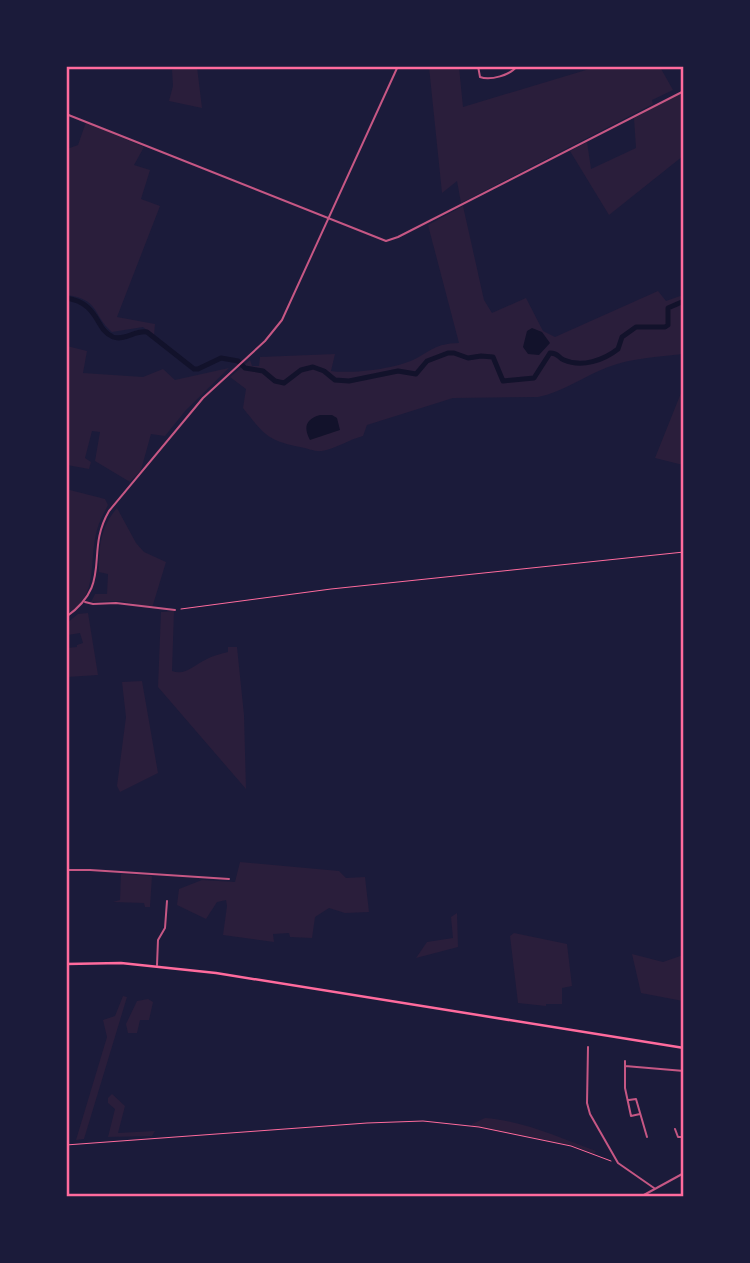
<svg xmlns="http://www.w3.org/2000/svg" width="750" height="1263" viewBox="0 0 750 1263" font-family="Overpass,sans-serif">
<rect width="100%" height="100%" fill="#1b1b3a"/>
<!-- green -->
<path fill="#2a1e3b" d="M178 67H197L202 108 169 101 173 86 172 70Z
M429 67H459L463 107 596 67H660L673 90 652 100 653 104 461 203 457 181 442 193Z
M683 92V156L609 215 570 151 587 142 591 169 636 148 634 118Z
M86 122 144 147 134 165 150 170 141 199 160 206 117 317 155 324 154 336 143 327 112 332C92 315 101 300 67 295V149L78 145Z
M463 206 484 300 492 313 526 298 543 331 555 337 658 291 666 301 683 295V354C658 357 632 358 608 367 584 376 563 392 538 397L453 398 367 425 363 436C348 440 337 448 322 451 315 452 307 448 300 447 266 440 264 434 243 408L246 389 230 377 250 360 252 366H259L260 357 335 354 331 371C352 374 393 369 413 360 433 350 434 344 459 343L428 225Z
M67 346 87 351 83 373 143 377 163 369 175 380 229 368 186 410 165 436 151 434 141 470 130 482 95 461 100 432 92 431 85 458 91 462 89 469 67 465Z
M683 388 684 465H683L655 458Z
M66 489 105 499 108 505C104 513 99 522 97 530 88 561 100 596 67 614Z
M117 508 136 543 144 552 166 562 152 608 121 601 91 602 95 594H107L108 574 99 572C99 546 100 528 117 508Z
M174 611 172 671C185 676 194 665 205 660 212 656 220 654 228 652V647H237L244 715 246 789 158 687 161 612Z
M88 613 98 675 67 677V648L77 647V645L83 643 80 633 68 635 69 643H67V623L78 614Z
M142 681 158 773 120 792 117 786 126 717 122 682Z
M240 862 339 871 346 878 365 877 369 912 345 913 329 908 315 917 312 938 290 937 289 933 273 934 274 942 223 935 227 906 226 900 217 902 206 919 177 905 179 889 202 880 235 882Z
M121 874 152 876 150 907H145L144 903 113 902 120 900Z
M457 913 458 947 416 958 427 942 453 938 451 917Z
M514 933 567 944 572 986 562 988V1004H546V1006L518 1003 510 936Z
M632 954 663 962 683 955V1001L641 993Z
M123 996 127 997 84 1139 76 1140 107 1037 103 1020 115 1016Z
M148 999 153 1002 149 1020H140L137 1033H128L126 1024 137 1001Z
M112 1094 125 1106 118 1133 155 1131 152 1136 108 1137 115 1109 108 1103V1098Z
M485 1118C524 1121 560 1138 596 1151L594 1154 573 1146 472 1126V1124Z"/>
<!-- water -->
<path fill="#12122b" d="M532 328 542 332 550 343 539 355 528 354 523 347 527 331Z
M320 415H332L337 418 340 430 310 440C303 427 306 419 320 415Z"/>
<g fill="none" stroke-linecap="round" stroke-linejoin="round">
<!-- river -->
<path stroke="#12122b" stroke-width="5" d="M66 298C100 303 95 330 113 337 125 341 135 330 147 332L194 369H198L221 358 238 361 245 368 263 371 275 381 284 383 301 370 313 367 324 371 335 380 349 381 398 371 416 374 427 361 448 353H454L468 358 481 356 493 357 503 381 534 378 550 353C559 353 557 357 564 360 582 368 604 360 618 349L622 337 636 327H665L668 325V308L684 301"/>
<!-- path -->
<path stroke="#ff6b9d" stroke-width="1" d="M181 609 331 589 684 552
M66 1145 367 1123 423 1121 479 1127 571 1146 611 1161"/>
<!-- minor -->
<path stroke="#c65784" stroke-width="2" d="M478 66 480 77C490 81 511 75 517 66
M66 114 386 241 398 237 684 91
M85 602 93 604 116 603 175 610
M66 870H90L229 879
M157 965 158 940 165 928 167 901
M588 1047 587 1103 590 1114 618 1163 654 1188
M625 1061V1088L631 1116 640 1114
M625 1066 684 1071
M629 1100 636 1099 647 1137
M675 1129 678 1137H684"/>
<!-- tertiary -->
<path stroke="#c65784" stroke-width="2" d="M66 617C114 583 84 554 109 511L203 398 265 341 282 320 398 66
M642 1196 684 1173"/>
<!-- secondary -->
<path stroke="#ff6b9d" stroke-width="2.5" d="M66 964 121 963 216 973 684 1048"/>
</g>
<!-- border -->
<rect width="750" height="1263" fill="none" stroke="#1b1b3a" stroke-width="136"/>
<rect x="68" y="68" width="614" height="1127" fill="none" stroke="#ff6b9d" stroke-width="2.5"/>
</svg>
